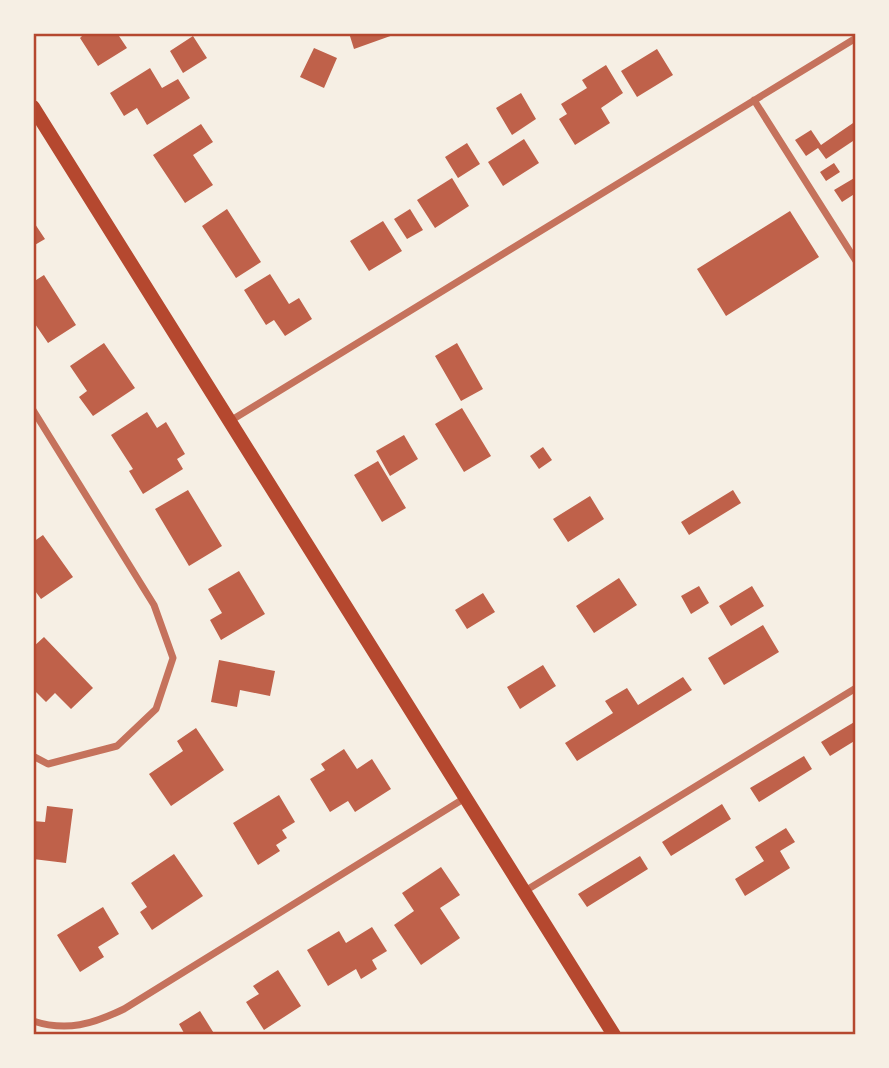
<svg xmlns="http://www.w3.org/2000/svg" width="889" height="1068" viewBox="0 0 889 1068" font-family="'Varela Round',sans-serif">
<rect width="100%" height="100%" fill="#f6efe4"/>
<!-- building -->
<path fill="#bf614a" d="M85 33H117L127 48 98 66 80 38Z
M349 33H396V34L354 49Z
M193 36 207 58 183 73 170 51Z
M314 48 337 58 324 88 300 77Z
M657 49 673 75 637 97 621 71Z
M606 65 623 93 601 108 610 123 575 145 559 119 567 114 561 104 587 88 582 80Z
M150 68 162 88 178 79 190 98 147 125 137 108 124 116 110 93Z
M521 93 536 119 512 135 496 108Z
M856 121V139L826 159 818 148 806 156 795 140 811 130 821 145Z
M201 124 213 142 193 155 213 185 185 203 153 155Z
M524 139 539 163 503 186 488 162Z
M467 143 480 164 458 178 445 157Z
M834 163 840 172 826 181 820 172Z
M856 177V193L842 202 834 190Z
M452 178 469 206 435 228 417 200Z
M227 209 261 262 236 278 202 226Z
M410 209 423 230 407 239 394 219Z
M790 211 819 257 726 316 697 269Z
M33 221 45 239 33 246Z
M383 221 402 251 369 271 350 241Z
M270 274 289 304 299 298 312 319 285 336 274 320 266 325 244 290Z
M44 275 76 325 48 343 33 321V282Z
M104 343 135 388 93 416 79 397 87 391 70 366Z
M457 343 483 389 461 401 435 356Z
M462 408 491 456 464 472 435 424Z
M147 412 157 428 166 422 185 454 177 459 183 469 143 494 129 471 133 469 111 435Z
M404 435 418 459 390 476 376 451Z
M543 447 552 460 539 469 530 456Z
M378 461 406 508 382 522 354 475Z
M188 490 222 546 189 566 155 509Z
M733 490 741 503 689 535 681 522Z
M590 496 604 519 568 542 553 519Z
M43 535 73 577 41 599 33 588V542Z
M239 571 265 614 221 640 210 620 222 613 208 589Z
M619 578 637 605 594 633 576 606Z
M699 586 709 603 691 614 681 596Z
M752 586 764 606 731 626 719 606Z
M483 593 495 612 467 629 455 610Z
M763 625 779 652 724 685 708 658Z
M44 637 93 688 71 709 55 693 46 702 33 689V647Z
M219 660 275 671 270 696 240 690 237 707 211 702Z
M543 665 556 686 520 709 507 687Z
M683 677 692 690 577 761 565 743 613 713 605 701 627 688 638 705Z
M856 721V740L830 756 821 742Z
M196 728 224 770 171 806 149 774 183 751 177 741Z
M344 749 357 769 372 759 391 789 355 812 348 801 330 812 310 779 325 770 321 764Z
M804 756 812 769 759 802 750 788Z
M279 795 295 822 282 830 287 838 276 845 280 851 258 865 233 823Z
M722 804 731 819 671 856 662 842Z
M47 806 73 809 66 863 33 859V821L45 822Z
M786 828 795 842 780 851 790 868 745 896 735 879 764 861 755 847Z
M174 854 203 896 152 930 140 912 147 907 131 883Z
M640 856 648 869 587 907 578 894Z
M441 867 460 895 440 908 460 938 421 965 394 925 414 911 402 893Z
M103 907 119 934 98 947 104 957 80 972 57 935Z
M372 927 387 951 372 960 377 969 361 979 356 969 328 986 307 950 339 931 346 943Z
M278 970 301 1006 264 1030 246 1002 259 994 253 986Z
M200 1011 215 1035H180L184 1033 179 1024Z"/>
<g fill="none" stroke-linecap="round" stroke-linejoin="round">
<!-- minor -->
<path stroke="#c5725c" stroke-width="7" d="M754 100 856 261
M33 410 154 605 173 658 156 709 117 746 48 764 33 756
M230 421 856 38
M525 891 856 688
M33 1021C67 1032 93 1024 124 1009L465 798"/>
<!-- secondary -->
<path stroke="#b5482f" stroke-width="14" d="M33 107 614 1035"/>
</g>
<!-- border -->
<rect width="889" height="1068" fill="none" stroke="#f6efe4" stroke-width="70"/>
<rect x="35" y="35" width="819" height="998" fill="none" stroke="#b5482f" stroke-width="2.5"/>
</svg>
